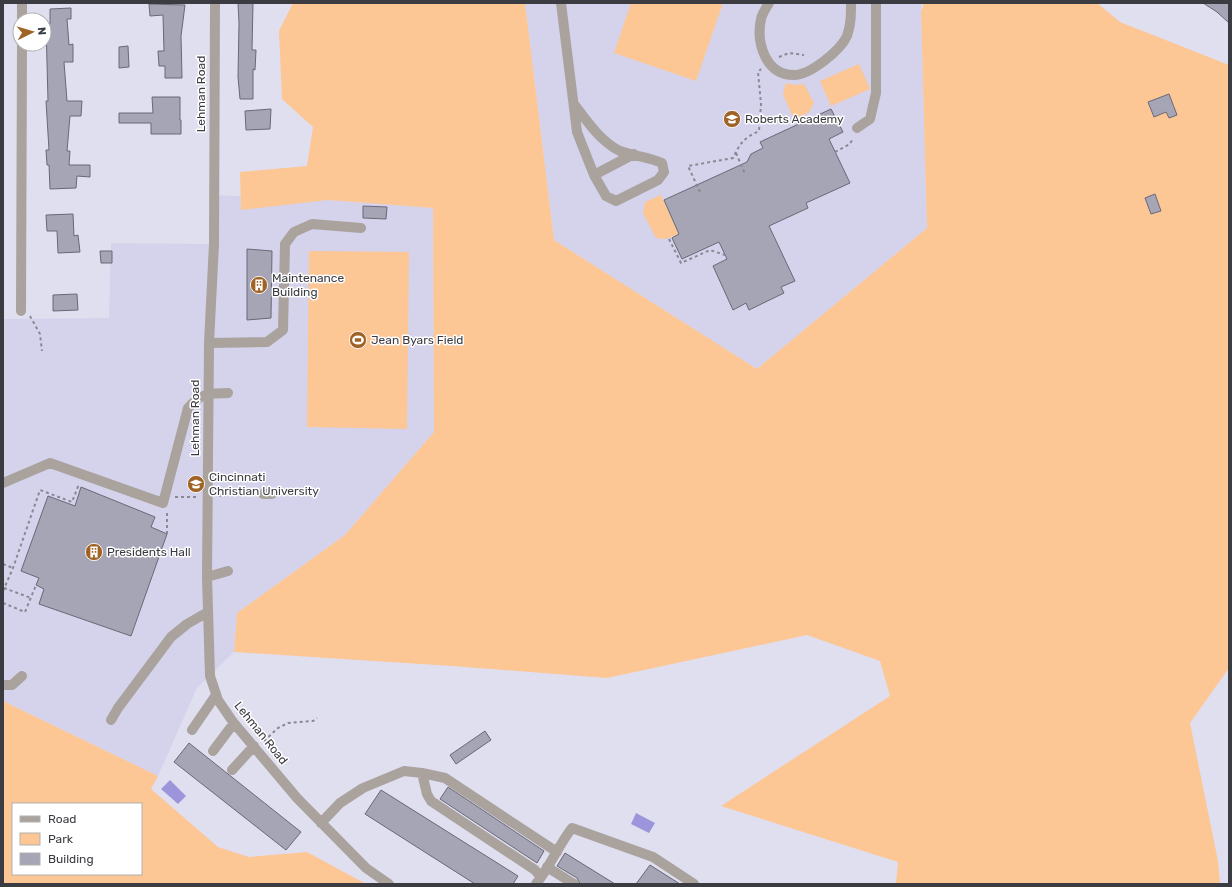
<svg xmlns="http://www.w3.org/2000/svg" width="1232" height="887" viewBox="0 0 1232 887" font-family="Rubik,sans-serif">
<rect width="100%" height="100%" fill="#e0dff0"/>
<!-- built -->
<path fill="#d4d3eb" d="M525 3H922L921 11 927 228 757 369 554 240Z
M213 195 328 200 433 208 434 432 345 535 237 613 234 652 197 688 158 776 3 701V319L109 318 111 243 213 244Z"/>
<!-- green -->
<path fill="#fdc695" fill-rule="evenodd" d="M293 3H525L554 240 757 369 927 228 921 11 924 3H1097L1120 22 1229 65V668L1190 723 1218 861 1220 884H896L898 862 721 806 890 696 880 661 807 635 607 678 452 666 234 652 237 613 345 535 434 432 433 208 328 200 241 210 240 172 307 166 313 127 282 99 279 31Z
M631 3H723L696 81 614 53Z
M859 64 870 89 831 106 820 81Z
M786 83 796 85 804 84 814 103 809 112 794 120 783 94Z
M661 195 679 234 666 239 656 238 643 213 645 202Z
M309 251 409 252 407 429 307 427Z
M3 701 158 776 151 789 218 847 249 857 307 852 366 884H3ZM13 804H141V874H13Z"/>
<!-- water -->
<path fill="#9d95dc" d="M170 780 186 796 178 804 161 789Z
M636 813 655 823 649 833 631 824Z"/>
<!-- building -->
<path fill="#a6a5b6" stroke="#696877" d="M238 3H253L252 50H256L255 70 253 69V99H240L238 77 239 23Z
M1203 3H1229V23L1217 12Z
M149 4 185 5 181 36 182 78H165V66H159L158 51H164L163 15 150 16Z
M71 8V19H67L69 45 73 44V62H64L67 101H82L81 116H70L67 151H70L69 165H90V177L77 176 76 188 50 189 49 165H47L46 150H49L46 101H48L46 24H50V9Z
M128 46 129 67 119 68V47Z
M1169 94 1177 115 1169 118 1166 112 1154 117 1148 102Z
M152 97H180V120H181V134H151V123H119V113H153Z
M271 109 270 129 246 130 245 111Z
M831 109 843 132 829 139 850 183 806 203 808 208 769 226 795 281 781 287 784 293 749 310 746 303 733 310 713 266 727 259 719 242 682 259 672 238 679 234 664 200 747 162 751 154 763 148 760 142Z
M1155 194 1161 211 1151 214 1145 198Z
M363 206 387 207 386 219 363 218Z
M73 214 74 236 78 235 80 252 58 253 57 231H47L46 215Z
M247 249 272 251 271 318 247 320Z
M100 251H112V263H101Z
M77 294 78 310 53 311V295Z
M81 487 155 517 151 527 167 534 131 636 39 604 44 589 36 585 39 578 21 571 48 496 75 506Z
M485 731 491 740 456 764 450 755Z
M189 743 301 832 286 850 174 762Z
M448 787 544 851 537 863 440 799Z
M381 790 518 876 513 884H475L365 814Z
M565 853 615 884H580L577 878 557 866Z
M650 865 680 884H636Z"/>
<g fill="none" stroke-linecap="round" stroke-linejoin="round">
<!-- path -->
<path stroke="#898994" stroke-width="2" stroke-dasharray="3 3" stroke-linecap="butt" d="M779 57 789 53 804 55
M835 152 850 144 853 138
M736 153 745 174
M700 192 688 166 733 158C740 143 744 138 759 131L761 104 758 72 761 69
M669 239 681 263 710 250 725 255
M30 316 40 334 42 351
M218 496 228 495
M175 497H197
M167 513V534
M3 564 13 568
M4 588 31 598
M3 591 13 568 40 490 72 502 79 484
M3 603 25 612 36 585
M264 741 278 728 288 723 313 721 317 718"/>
<!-- minor -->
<path stroke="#a9a29d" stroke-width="10" d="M215 3 214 244 209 343 207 577 210 676 218 700 233 722 297 798 366 868 389 884
M561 3 577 132 594 175 606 196 616 201 658 180 664 172 662 163C649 157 633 156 620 151 601 142 586 120 574 104
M769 3C766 8 762 14 761 19 756 42 765 75 794 75 810 75 840 51 847 36 851 25 851 15 851 3
M22 20V3
M857 128 870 119 876 93V3
M594 175 634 154
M21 311 22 44
M209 343 267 342 283 330 285 244 294 232 312 224 361 228
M3 483 50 463 163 503 188 408C202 392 209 394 228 393
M263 494H272
M207 577 228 571
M3 685H12L22 676
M111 720 118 708 171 637 187 624 208 612
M192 730 216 695
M213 751 234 723
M232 770 254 746
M422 773 427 794 431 801 535 870 541 877
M321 823 340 803 363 788 404 771 422 773 445 778 557 852
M547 867 574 884
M536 884C550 867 558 846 572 828L653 857 694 884"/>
</g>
<!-- icons -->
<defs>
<symbol id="school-disc" viewBox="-11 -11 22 22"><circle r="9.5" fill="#9f6326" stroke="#fff"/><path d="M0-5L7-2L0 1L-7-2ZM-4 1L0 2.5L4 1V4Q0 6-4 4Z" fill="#fff"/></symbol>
<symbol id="building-disc" viewBox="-11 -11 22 22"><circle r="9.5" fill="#9f6326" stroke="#fff"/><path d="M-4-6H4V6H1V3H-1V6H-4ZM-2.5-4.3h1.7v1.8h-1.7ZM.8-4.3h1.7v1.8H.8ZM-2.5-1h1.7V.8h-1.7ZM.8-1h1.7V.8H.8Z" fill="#fff"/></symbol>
<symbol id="stadium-disc" viewBox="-11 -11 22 22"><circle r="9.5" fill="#9f6326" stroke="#fff"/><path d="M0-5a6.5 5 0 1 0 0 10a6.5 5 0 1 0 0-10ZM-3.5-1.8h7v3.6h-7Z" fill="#fff"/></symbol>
<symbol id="university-disc" viewBox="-11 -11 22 22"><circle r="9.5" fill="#9f6326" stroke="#fff"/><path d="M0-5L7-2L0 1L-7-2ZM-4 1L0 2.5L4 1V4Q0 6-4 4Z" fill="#fff"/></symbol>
</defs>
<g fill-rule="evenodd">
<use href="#school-disc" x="722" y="109" width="20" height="20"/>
<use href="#building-disc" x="249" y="275" width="20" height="20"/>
<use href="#stadium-disc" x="348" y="330" width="20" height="20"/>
<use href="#university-disc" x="186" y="474" width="20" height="20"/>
<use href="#building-disc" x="84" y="542" width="20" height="20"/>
</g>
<g text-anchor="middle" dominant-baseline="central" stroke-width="3" stroke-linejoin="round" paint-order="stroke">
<!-- street labels -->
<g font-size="12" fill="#3b3b42" stroke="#fff">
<text transform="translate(201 94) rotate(-90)">Lehman Road</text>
<text transform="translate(195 418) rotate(-90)">Lehman Road</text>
<text transform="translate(261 733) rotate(51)">Lehman Road</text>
</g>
<!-- poi labels -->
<g font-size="12" fill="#3b3b42" stroke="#fff" text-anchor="start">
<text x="745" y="119">Roberts Academy</text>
<text x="272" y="278">Maintenance<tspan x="272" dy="14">Building</tspan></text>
<text x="371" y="340">Jean Byars Field</text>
<text x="209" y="477">Cincinnati<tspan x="209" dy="14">Christian University</tspan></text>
<text x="107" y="552">Presidents Hall</text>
</g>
</g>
<!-- border -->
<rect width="1232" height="887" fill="none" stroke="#3b3b42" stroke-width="8"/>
<!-- legend -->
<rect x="12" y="803" width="130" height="72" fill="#ffffff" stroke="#b1b1b3"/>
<rect x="20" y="816" width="20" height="6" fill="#a9a29d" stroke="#b1b1b3"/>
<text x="48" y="823" font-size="12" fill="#3b3b42">Road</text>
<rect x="20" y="833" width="20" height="12" fill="#fdc695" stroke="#b1b1b3"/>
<text x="48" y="843" font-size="12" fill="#3b3b42">Park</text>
<rect x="20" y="853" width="20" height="12" fill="#a6a5b6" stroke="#b1b1b3"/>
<text x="48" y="863" font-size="12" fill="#3b3b42">Building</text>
<!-- north arrow -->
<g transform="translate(32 32) rotate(85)"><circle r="19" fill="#ffffff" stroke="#b1b1b3"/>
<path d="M0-3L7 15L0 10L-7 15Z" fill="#9f6326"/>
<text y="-6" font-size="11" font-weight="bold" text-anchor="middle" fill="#3b3b42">N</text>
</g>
</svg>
